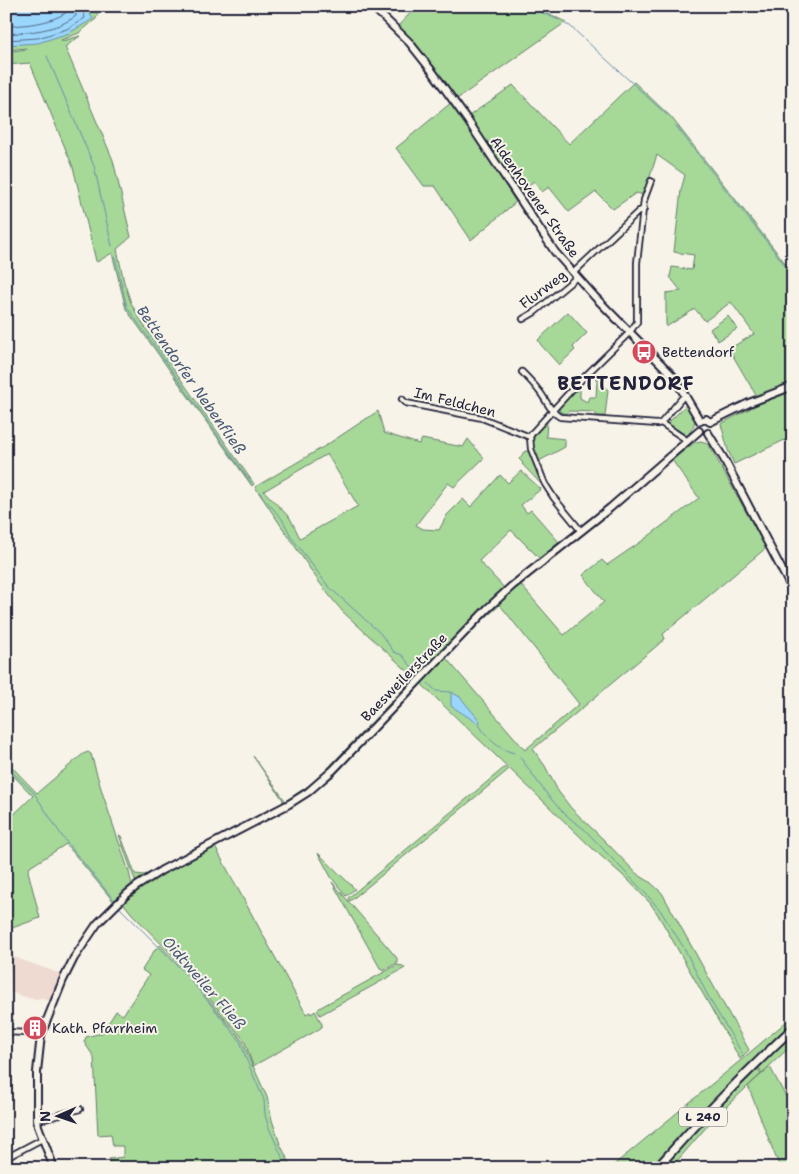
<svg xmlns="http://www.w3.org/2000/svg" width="799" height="1174" viewBox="0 0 799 1174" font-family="'Shantell Sans',sans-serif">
<rect width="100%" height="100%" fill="#f7f3e8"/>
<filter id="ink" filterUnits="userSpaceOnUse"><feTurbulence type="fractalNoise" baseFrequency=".02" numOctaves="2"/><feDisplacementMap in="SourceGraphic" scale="10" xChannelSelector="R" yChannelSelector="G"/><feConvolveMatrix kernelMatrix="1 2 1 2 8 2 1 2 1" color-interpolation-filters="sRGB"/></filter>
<g filter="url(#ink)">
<!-- built -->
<path fill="#efdad2" d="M11 956 61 974 50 1001 40 998 36 1000 8 992Z"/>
<!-- green -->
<path fill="#a6d898" stroke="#647d6a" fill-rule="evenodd" d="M6 6H92L98 15 96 18V19L79 33 61 40 62 41 80 36 65 47 113 160 131 237 117 249 124 282 131 303 138 316 154 341 245 471 254 484 252 486 126 309 112 253 97 262 96 261 73 167 30 63 6 65V52L27 49 26 48 6 50Z
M417 6H531L566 22 457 99 435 68 398 26Z
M634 82 671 117 793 273V383L757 397 729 349 754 334 731 302 705 321 695 309 666 327V293L681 291 670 277 672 267 692 270 694 255 674 252 681 190 685 175 657 155 644 195 636 193 613 209 596 192 569 212 549 187 542 192 534 181 520 193 469 116 513 85 569 144Z
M452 102 516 202 471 240 435 186H424L396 148Z
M568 312 587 333 573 347 575 350 559 365 541 345 538 340Z
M728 316 737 329 718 341 710 329Z
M593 373 608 390 605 416H597L594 412 569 411 566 414 560 412 559 408 578 387 580 389V398L587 402 589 397H596L597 380 594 377 589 378 588 377Z
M793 390V436L734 464 728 450 721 424 758 404Z
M687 404C695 419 699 420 687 436L668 423Z
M378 411 384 433 419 444 422 439 463 447 468 439 484 458 454 487 448 483 416 525 423 529 439 530 447 515 463 499 471 507 500 475 508 483 521 471 541 489 521 505 527 513 531 510 559 542 540 559 511 530 479 561 509 593 520 584 564 635 604 602 583 575 602 560 607 565 642 541 699 498 672 460 695 442 702 441 709 445 766 548 663 634 665 639 533 749 545 766 558 791 571 808 605 841 637 874 650 882 662 893 749 1050 740 1059 657 913 650 903 628 880 592 848 414 677 343 612 333 600 319 582 255 487 325 446ZM327 454 358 506 300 538 290 518 264 491ZM500 605 579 704 525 750 446 658 484 619Z
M547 421 546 437 565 439V447L539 461C530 440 531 438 547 421Z
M525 451 530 452 542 483V485L522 464 523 463 519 459Z
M408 675 414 681 327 772 313 785 289 802 287 800 311 784 324 772 409 683 411 681Z
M417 686H420L334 776 293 807 296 803Z
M88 752 91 754 102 792 129 872 132 885 114 902 66 844 30 867 28 871 40 918 12 928 11 956 7 1000 12 1030 6 1029V839L8 837 6 834V822L33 796 6 768V761L37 793 83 754Z
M253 756 284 799 285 802V804L137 884 133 875 119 835 121 836 135 874 145 875 282 804 283 800 281 797Z
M505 767 508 770 371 884 350 901 348 898Z
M214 845 306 1014 310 1012 311 1014 315 1011 322 1024V1027L316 1031 253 1066 267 1097 272 1120 280 1144 292 1168H111L109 1159 123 1157V1146H113L111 1134 98 1135 94 1057 84 1042 86 1037 102 1033 116 1011 123 1015 149 975 142 970 156 948H157L160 945 187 973 224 1019 238 1035 243 1042 252 1066H253L245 1042 241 1036 224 1017 189 972 132 914 124 904V901L146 883Z
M318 853 355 889 346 896 331 877Z
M332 882 397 958V963L383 971 380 968Z
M397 965 403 966 405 968 320 1015 317 1010 321 1007Z
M793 1016V1024L713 1101 653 1168H610L741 1060Z
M793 1033V1044L762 1073 759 1068Z
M770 1067 793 1110V1168H780L748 1086Z
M758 1069 761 1074 715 1117 671 1168H662L689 1136Z"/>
<!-- water -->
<path fill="#9bd6fc" stroke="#6b8eaf" d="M6 6H85L93 19 69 33 38 43 6 45Z
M451 692 460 697 480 721 479 724 451 706Z"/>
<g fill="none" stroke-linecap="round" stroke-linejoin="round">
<!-- shore -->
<path stroke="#526a88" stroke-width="1" d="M6 26C27 25 49 24 67 12V6
M6 34C31 32 55 31 76 16L75 6
M6 40 38 38 67 29 85 18 81 6"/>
<!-- stream -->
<path stroke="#6b8eaf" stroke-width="1" d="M526 6 559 20
M565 24 570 26 667 115
M47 56 94 166 112 246
M676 126 729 194 793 275
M115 257 127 307 251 483
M258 491 282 519 292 538 328 586 380 633 394 652 402 655 416 672
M428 683 436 691 451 692 452 693
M479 725C489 739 496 748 514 753
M520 757C539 783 555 810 583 828L648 896 660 910 684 948 710 1000 742 1053
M6 766 34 793 64 839 114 900
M119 907 186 974 240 1041 247 1061 264 1100 265 1115 269 1128 287 1168"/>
<defs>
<path id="street" d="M573 273 639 211 644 209
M523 319 535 312 577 277
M522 372C528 378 534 384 539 391 546 399 550 412 560 417L657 424 661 423
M402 399 406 403 482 418 530 437
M661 423 682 398 686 396
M661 423 688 441
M581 531 554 498 545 484 531 449 530 437 532 433 577 384 630 332 637 322V263L644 200 651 181
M6 1032 28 1033 41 1035
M37 1119H45L80 1109
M6 1158 42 1139"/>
<path id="secondary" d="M372 6 409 42 432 71 468 121 555 252 595 297 674 377 700 421
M700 421 706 419 710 422 749 403 793 386
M708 433 724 459 793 591
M54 1168 38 1126 37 1119V1072L41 1035 63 980 74 958 97 924 127 894 137 886 162 870 289 804 308 792 333 770 487 609 512 586 610 508 699 431"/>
<path id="primary" d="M657 1168C700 1119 745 1073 793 1028"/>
</defs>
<!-- street casing -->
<use href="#street" stroke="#22223b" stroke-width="8"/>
<!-- secondary casing -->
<use href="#secondary" stroke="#22223b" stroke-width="10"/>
<!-- primary casing -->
<use href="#primary" stroke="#22223b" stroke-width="11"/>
<!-- street -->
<use href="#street" stroke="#f7f3e8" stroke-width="4.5"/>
<!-- secondary -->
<use href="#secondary" stroke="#f7f3e8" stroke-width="6"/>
<!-- primary -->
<use href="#primary" stroke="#f7f3e8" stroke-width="7"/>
</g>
</g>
<!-- icons -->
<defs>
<symbol id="bus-disc" viewBox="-11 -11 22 22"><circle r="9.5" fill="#d1495b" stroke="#f7f3e8"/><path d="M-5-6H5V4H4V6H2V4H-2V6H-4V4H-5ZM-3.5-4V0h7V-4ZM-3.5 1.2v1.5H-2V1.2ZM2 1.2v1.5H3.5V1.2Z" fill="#fff"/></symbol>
<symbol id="building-disc" viewBox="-11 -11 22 22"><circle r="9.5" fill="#d1495b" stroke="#f7f3e8"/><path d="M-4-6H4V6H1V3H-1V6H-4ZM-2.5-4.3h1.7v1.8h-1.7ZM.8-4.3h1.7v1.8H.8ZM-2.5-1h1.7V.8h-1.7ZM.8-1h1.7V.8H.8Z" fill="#fff"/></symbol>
</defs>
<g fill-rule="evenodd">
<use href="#bus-disc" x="630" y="338" width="28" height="28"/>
<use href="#building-disc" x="21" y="1014" width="28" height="28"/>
</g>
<g text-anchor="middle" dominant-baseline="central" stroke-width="4" stroke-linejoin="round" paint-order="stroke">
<!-- shield labels -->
<rect fill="#f7f3e8" stroke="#62616f" stroke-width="1" x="679" y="1107.5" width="48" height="19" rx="4"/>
<g font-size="12" font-weight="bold" fill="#22223b">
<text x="703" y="1117">L 240</text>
</g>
<!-- street labels -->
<g font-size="14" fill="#22223b" stroke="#f7f3e8">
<text transform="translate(535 197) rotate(55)">Aldenhovener Straße</text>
<text transform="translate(543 289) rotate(-37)">Flurweg</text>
<text transform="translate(455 402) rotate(14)">Im Feldchen</text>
<text transform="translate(404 677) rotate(-46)">Baesweilerstraße</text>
</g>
<!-- poi labels -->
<g font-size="14" fill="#22223b" stroke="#f7f3e8" text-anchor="start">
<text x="662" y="352">Bettendorf</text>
<text x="52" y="1028">Kath. Pfarrheim</text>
</g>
<!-- water labels -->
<g font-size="15" font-style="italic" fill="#465875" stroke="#f7f3e8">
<text transform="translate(191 380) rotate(55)">Bettendorfer Nebenfließ</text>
<text transform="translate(204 983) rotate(49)">Oidtweiler Fließ</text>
</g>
<!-- district labels -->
<g font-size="19" font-weight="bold" letter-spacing="1" fill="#22223b" stroke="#f7f3e8">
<text x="626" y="383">BETTENDORF</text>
</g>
</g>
<!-- margin -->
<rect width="799" height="1174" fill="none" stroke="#f7f3e8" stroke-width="25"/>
<rect x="12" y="12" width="774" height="1149" fill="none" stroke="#22223b" stroke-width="2" filter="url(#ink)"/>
<!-- north arrow -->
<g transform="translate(58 1116) rotate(268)" stroke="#f7f3e8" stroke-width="4" paint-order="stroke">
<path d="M0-4L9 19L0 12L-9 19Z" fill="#22223b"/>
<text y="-8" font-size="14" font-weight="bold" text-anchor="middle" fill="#22223b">N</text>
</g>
</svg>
